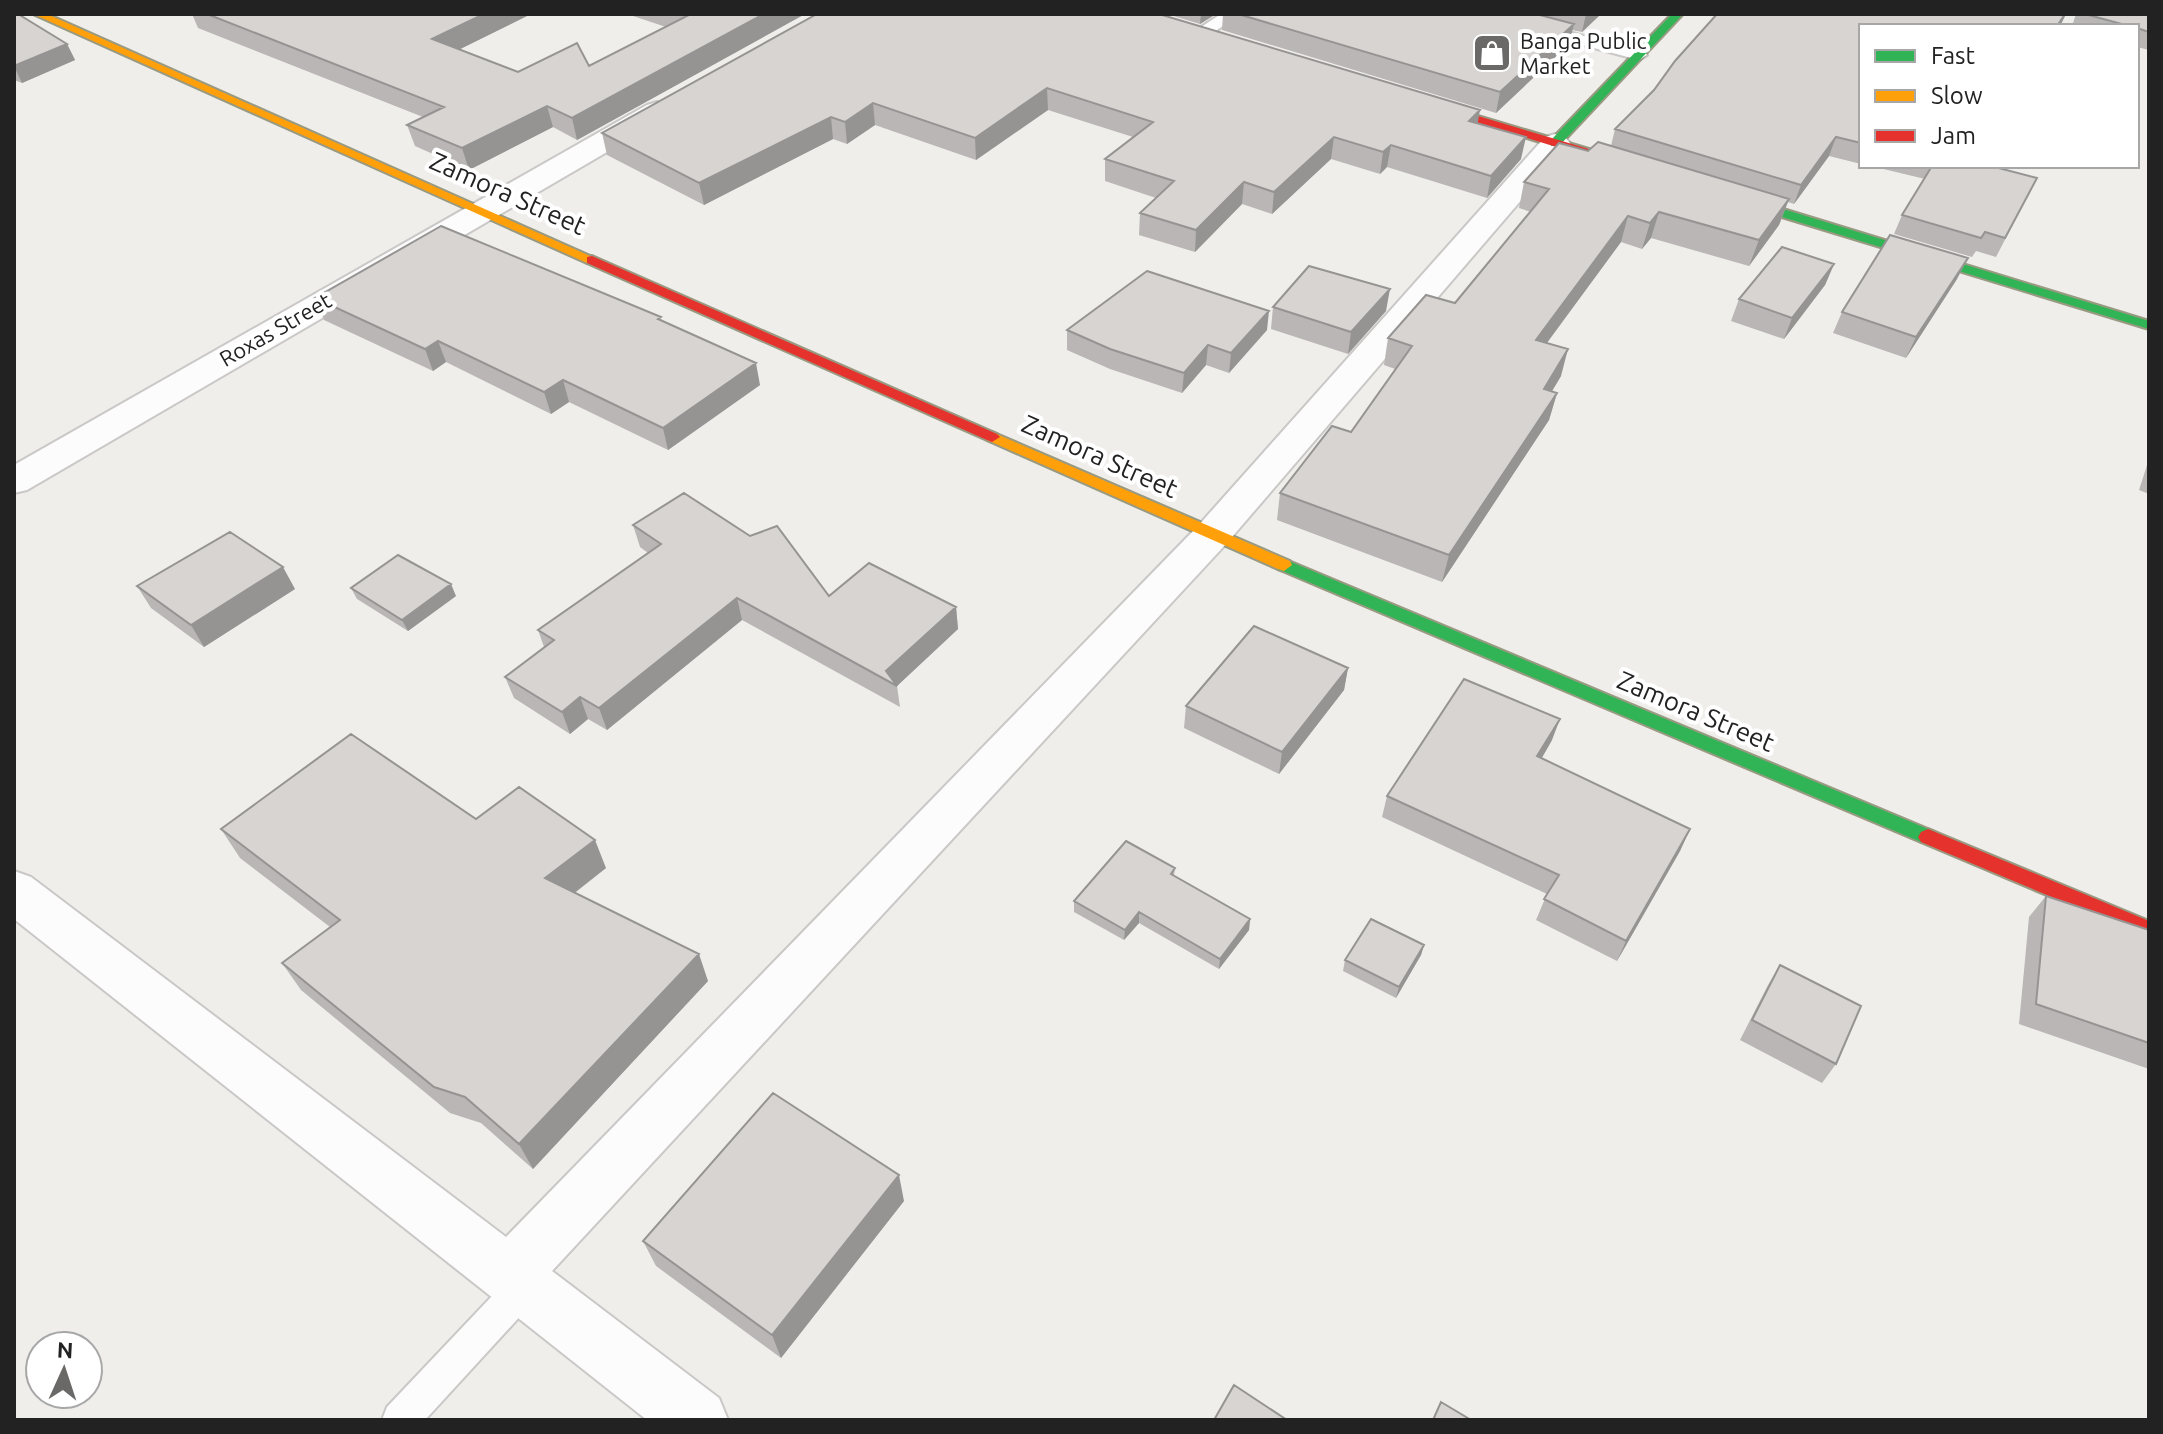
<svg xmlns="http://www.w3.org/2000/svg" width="2163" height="1434" viewBox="0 0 2163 1434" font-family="Ubuntu,sans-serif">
<rect width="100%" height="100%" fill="#f0eeeb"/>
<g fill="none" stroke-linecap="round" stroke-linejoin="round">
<defs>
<path id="lane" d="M1221 14H1240L1207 37H1195V31Z
M1474 14H1500L1645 52 1647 55 1639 60 1477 17Z
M524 1270 536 1275 541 1287 536 1299 425 1420H382L387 1407 512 1275Z"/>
<path id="street" d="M657 102 667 105 671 111 667 117 27 490 14 493V465L647 105Z
M1555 134 1565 137 1570 143 1565 149 1226 544 552 1271 719 1398 728 1420H647L14 919V871L31 877 506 1237 1198 526 1545 137Z"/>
<path id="fast" d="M1672 14H1683L1559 146H1551V140Z
M1723 193H1731L2149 321V329L1723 199Z
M1284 559 1935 832 1938 837 1935 842H1921L1278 569 1276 565Z"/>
<path id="slow" d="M33 14H47L599 260 597 263H587Z
M992 432 1290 561 1292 565 1284 571 1278 569 987 440V434Z"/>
<path id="jam" d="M1421 99 1619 158 1621 161 1611 164 1417 104 1415 102Z
M592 256 997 434 1000 437 992 442 987 440 587 263V257Z
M1928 829 2149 921V938L1921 842 1918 837 1921 832Z"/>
</defs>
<!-- lane casing -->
<use href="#lane" stroke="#c9c8c7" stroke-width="4"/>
<!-- street casing -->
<use href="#street" stroke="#c9c8c7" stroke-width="4"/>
<!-- fast casing -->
<use href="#fast" stroke="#999a82" stroke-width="4"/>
<!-- slow casing -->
<use href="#slow" stroke="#999a82" stroke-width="4"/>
<!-- jam casing -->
<use href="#jam" stroke="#999a82" stroke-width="4"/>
<!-- lane -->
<use href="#lane" fill="#fdfcfc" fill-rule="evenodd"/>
<!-- street -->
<use href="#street" fill="#fdfcfc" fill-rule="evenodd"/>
<!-- fast -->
<use href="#fast" fill="#30b455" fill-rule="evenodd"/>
<!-- slow -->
<use href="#slow" fill="#ff9f0a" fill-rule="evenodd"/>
<!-- jam -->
<use href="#jam" fill="#e5322d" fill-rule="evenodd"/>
</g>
<!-- wall -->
<path fill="#b9b6b5" d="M14 14 67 44 75 60 22 83 14 80Z
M192 14H531L460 49 518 72 589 66 666 27 627 14H805L577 140 553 127 469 170 415 146 407 125 423 117 198 28Z
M817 14 1478 123 1521 159 1487 198 1387 167 1380 174 1331 159 1272 214 1242 204 1195 252 1139 235 1140 213 1156 198 1105 181V159L1133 137 1048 110 976 160 875 125 847 144 833 139 704 205 607 155 602 133Z
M1167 14H1216L1200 24Z
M1223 14H1601L1582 32 1572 30 1569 44 1496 113 1222 30Z
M1717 14H2066L2060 26H1861V164L1829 156 1794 204 1788 202 1779 225 1749 266 1651 238 1642 249 1621 242 1547 343 1561 376 1552 391 1557 393 1549 420 1442 582 1277 520 1280 493 1351 432 1395 369 1384 365 1388 338 1455 303 1531 212 1519 208 1524 182 1588 151 1611 146 1615 129 1654 90Z
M2076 14H2149V50L2137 47V26H2072Z
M1871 166H1991L2037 178 1996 257 1976 251 1972 257 1894 234 1902 215 1925 179Z
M1834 264 1825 285 1784 339 1731 321 1739 299Z
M1957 279 1906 358 1833 333 1842 312Z
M315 298 662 320 760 385 668 450 569 402 551 414 446 362 433 371 324 320Z
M1273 307 1386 311 1348 354 1271 329Z
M1067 330H1267L1229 373 1206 365 1182 393 1110 369 1067 350Z
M2149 459V494L2139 490Z
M633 525 829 596 956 607 958 629 897 686 900 707 742 620 607 730 588 719 570 734 514 698 505 677 544 647 538 630 648 553 640 547Z
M137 586 295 589 204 647 151 608Z
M351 588 456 596 408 631 357 599Z
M1348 668 1344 690 1279 774 1184 728 1186 706Z
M1552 740 1542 758 1690 829 1680 851 1617 961 1536 920 1547 894 1382 817 1387 796Z
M476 819 606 868 575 893 708 981 533 1169 481 1123 450 1113 301 990 282 963 330 927 240 858 221 829Z
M1175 868 1174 876 1250 919 1249 930 1219 969 1139 923 1124 940 1074 912V901Z
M2046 896 2149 930V1069L2019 1024 2029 917Z
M1424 945 1421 955 1396 998 1343 971 1345 960Z
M1780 965 1836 1064 1822 1083 1740 1040 1768 985Z
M904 1201 781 1358 656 1266 643 1241Z"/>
<!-- shaded-wall -->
<path fill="#969493" d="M484 14H531L438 60 432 39Z
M764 14H805L577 140 572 118Z
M1201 14H1216L1200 24Z
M1586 14H1601L1582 32Z
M2065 14H2066L2060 26H2057Z
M1574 24 1569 44 1496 113 1500 92Z
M67 44 75 60 22 83 14 66Z
M1047 88 1048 110 976 160 975 138Z
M873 103 875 125 847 144 845 122Z
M547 106 553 127 469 170 462 148Z
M1480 110 1476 132 1469 121Z
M831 117 833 139 704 205 699 183Z
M1334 137 1331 159 1272 214 1274 192Z
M1526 137 1521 159 1487 198 1491 176Z
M1836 137 1829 156 1794 204 1801 185Z
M1391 145 1387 167 1380 174 1383 152Z
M1244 182 1242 204 1195 252 1196 230Z
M1789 199 1779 225 1749 266 1759 240Z
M1659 212 1651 238 1642 249 1650 223Z
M1628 216 1621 242 1529 367 1536 340Z
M1968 258 1957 279 1906 358 1916 337Z
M1834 264 1825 285 1784 339 1792 318Z
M1390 289 1386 311 1348 354 1351 332Z
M1269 311 1267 330 1229 373 1231 353Z
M438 341 446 362 433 371 425 349Z
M1208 345 1206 365 1182 393 1184 373Z
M1568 349 1561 376 1537 416 1544 389Z
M756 363 760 385 668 450 663 428Z
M563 380 569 402 551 414 544 392Z
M1557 393 1549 420 1442 582 1449 555Z
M283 567 295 589 204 647 191 625Z
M451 584 456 596 408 631 402 620Z
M737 598 742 620 607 730 599 708Z
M956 607 958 629 897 686 886 671Z
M1348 668 1344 690 1279 774 1282 752Z
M580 697 588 719 570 734 562 712Z
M1560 719 1552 740 1530 778 1537 756Z
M1690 829 1680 851 1617 961 1626 941Z
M595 840 606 868 557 906 545 878Z
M1139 912V923L1124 940 1125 930Z
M1250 919 1249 930 1219 969 1220 959Z
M1424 945 1421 955 1396 998 1399 987Z
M699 954 708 981 533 1169 519 1144Z
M899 1175 904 1201 781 1358 772 1335Z"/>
<!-- building -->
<path fill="#d7d4d2" stroke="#969493" stroke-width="2" d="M14 14H18L67 44 14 66Z
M207 14H484L432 39 518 72 577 43 589 66 689 15 686 14H764L572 118 547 106 462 148 407 125 444 107Z
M817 14H1159L1480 110 1469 121 1526 137 1491 176 1391 145 1383 152 1334 137 1274 192 1244 182 1196 230 1140 213 1174 181 1105 159 1153 122 1047 88 975 138 873 103 845 122 831 117 699 183 602 133Z
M1238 14H1536L1574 24 1500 92Z
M1717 14H2065L2057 26H1861V143L1836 137 1801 185 1615 129 1654 90 1675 61Z
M2085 14H2149V32L2137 28V26H2129Z
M1598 142 1789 199 1759 240 1659 212 1650 223 1628 216 1536 340 1568 349 1544 389 1557 393 1449 555 1280 493 1332 426 1351 432 1412 346 1388 338 1426 295 1455 303 1549 189 1524 182 1559 143 1588 151Z
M1932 166H1991L2037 178 2005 238 1985 232 1981 238 1902 215Z
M441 226 661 317 658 319 756 363 663 428 563 380 544 392 438 341 425 349 315 298Z
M1890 235 1968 258 1916 337 1842 312Z
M1782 247 1834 264 1792 318 1739 299Z
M1309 266 1390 289 1351 332 1273 307Z
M1147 271 1269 311 1231 353 1208 345 1184 373 1110 349 1067 330Z
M684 493 750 536 777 526 829 596 869 563 956 607 886 671 897 686 737 598 599 708 580 697 562 712 505 677 554 640 538 630 661 544 633 525Z
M230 532 283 567 191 625 137 586Z
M398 555 451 584 402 620 351 588Z
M1254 626 1348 668 1282 752 1186 706Z
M1464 679 1560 719 1537 756 1690 829 1626 941 1544 899 1559 875 1387 796Z
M351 734 476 819 519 787 595 840 545 878 699 954 519 1144 465 1097 434 1087 282 963 340 920 221 829Z
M1126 841 1175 868 1171 874 1250 919 1220 959 1139 912 1125 930 1074 901Z
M2046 896 2149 930V1043L2036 1004Z
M1371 919 1424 945 1399 987 1345 960Z
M1780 965 1861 1006 1836 1064 1752 1020Z
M773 1093 899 1175 772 1335 643 1241Z
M1234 1385 1287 1420H1214Z
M1441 1402 1471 1420H1433Z"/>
<!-- icons -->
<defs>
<symbol id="shop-square" viewBox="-11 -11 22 22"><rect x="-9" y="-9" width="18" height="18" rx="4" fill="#6a6968" stroke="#fff"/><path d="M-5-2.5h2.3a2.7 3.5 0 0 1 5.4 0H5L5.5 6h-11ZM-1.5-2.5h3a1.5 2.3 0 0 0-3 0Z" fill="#fff"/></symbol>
</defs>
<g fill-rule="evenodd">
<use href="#shop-square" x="1470" y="31" width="44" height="44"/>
</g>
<g text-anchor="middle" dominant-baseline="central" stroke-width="8" stroke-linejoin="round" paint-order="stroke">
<!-- far-poi labels -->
<g font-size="22" fill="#222" stroke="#fff" text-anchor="start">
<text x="1520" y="40">Banga Public<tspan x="1520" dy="25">Market</tspan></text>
</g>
<!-- far-street labels -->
<g font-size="22" fill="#222" stroke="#fff">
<text transform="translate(275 329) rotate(-30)">Roxas Street</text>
</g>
<!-- street labels -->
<g font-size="26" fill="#222" stroke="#fff">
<text transform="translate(508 193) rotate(24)">Zamora Street</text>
<text transform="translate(1100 456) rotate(24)">Zamora Street</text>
<text transform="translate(1696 711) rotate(23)">Zamora Street</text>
</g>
</g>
<!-- border -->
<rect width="2163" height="1434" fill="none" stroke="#222222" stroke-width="32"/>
<!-- legend -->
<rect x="1859" y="24" width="280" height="144" fill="#ffffff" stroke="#a7a7a7" stroke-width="2"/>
<rect x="1875" y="50" width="40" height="12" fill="#30b455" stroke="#a7a7a7" stroke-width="2"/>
<text x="1931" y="64" font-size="24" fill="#222222">Fast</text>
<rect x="1875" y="90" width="40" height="12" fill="#ff9f0a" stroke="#a7a7a7" stroke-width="2"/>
<text x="1931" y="104" font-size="24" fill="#222222">Slow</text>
<rect x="1875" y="130" width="40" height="12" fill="#e5322d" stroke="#a7a7a7" stroke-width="2"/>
<text x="1931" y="144" font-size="24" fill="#222222">Jam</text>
<!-- north arrow -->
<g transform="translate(64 1370) rotate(3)"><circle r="38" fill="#ffffff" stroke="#a7a7a7" stroke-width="2"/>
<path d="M0-6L14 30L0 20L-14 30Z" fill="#6a6968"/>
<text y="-12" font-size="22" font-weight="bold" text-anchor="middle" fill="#222222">N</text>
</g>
</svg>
